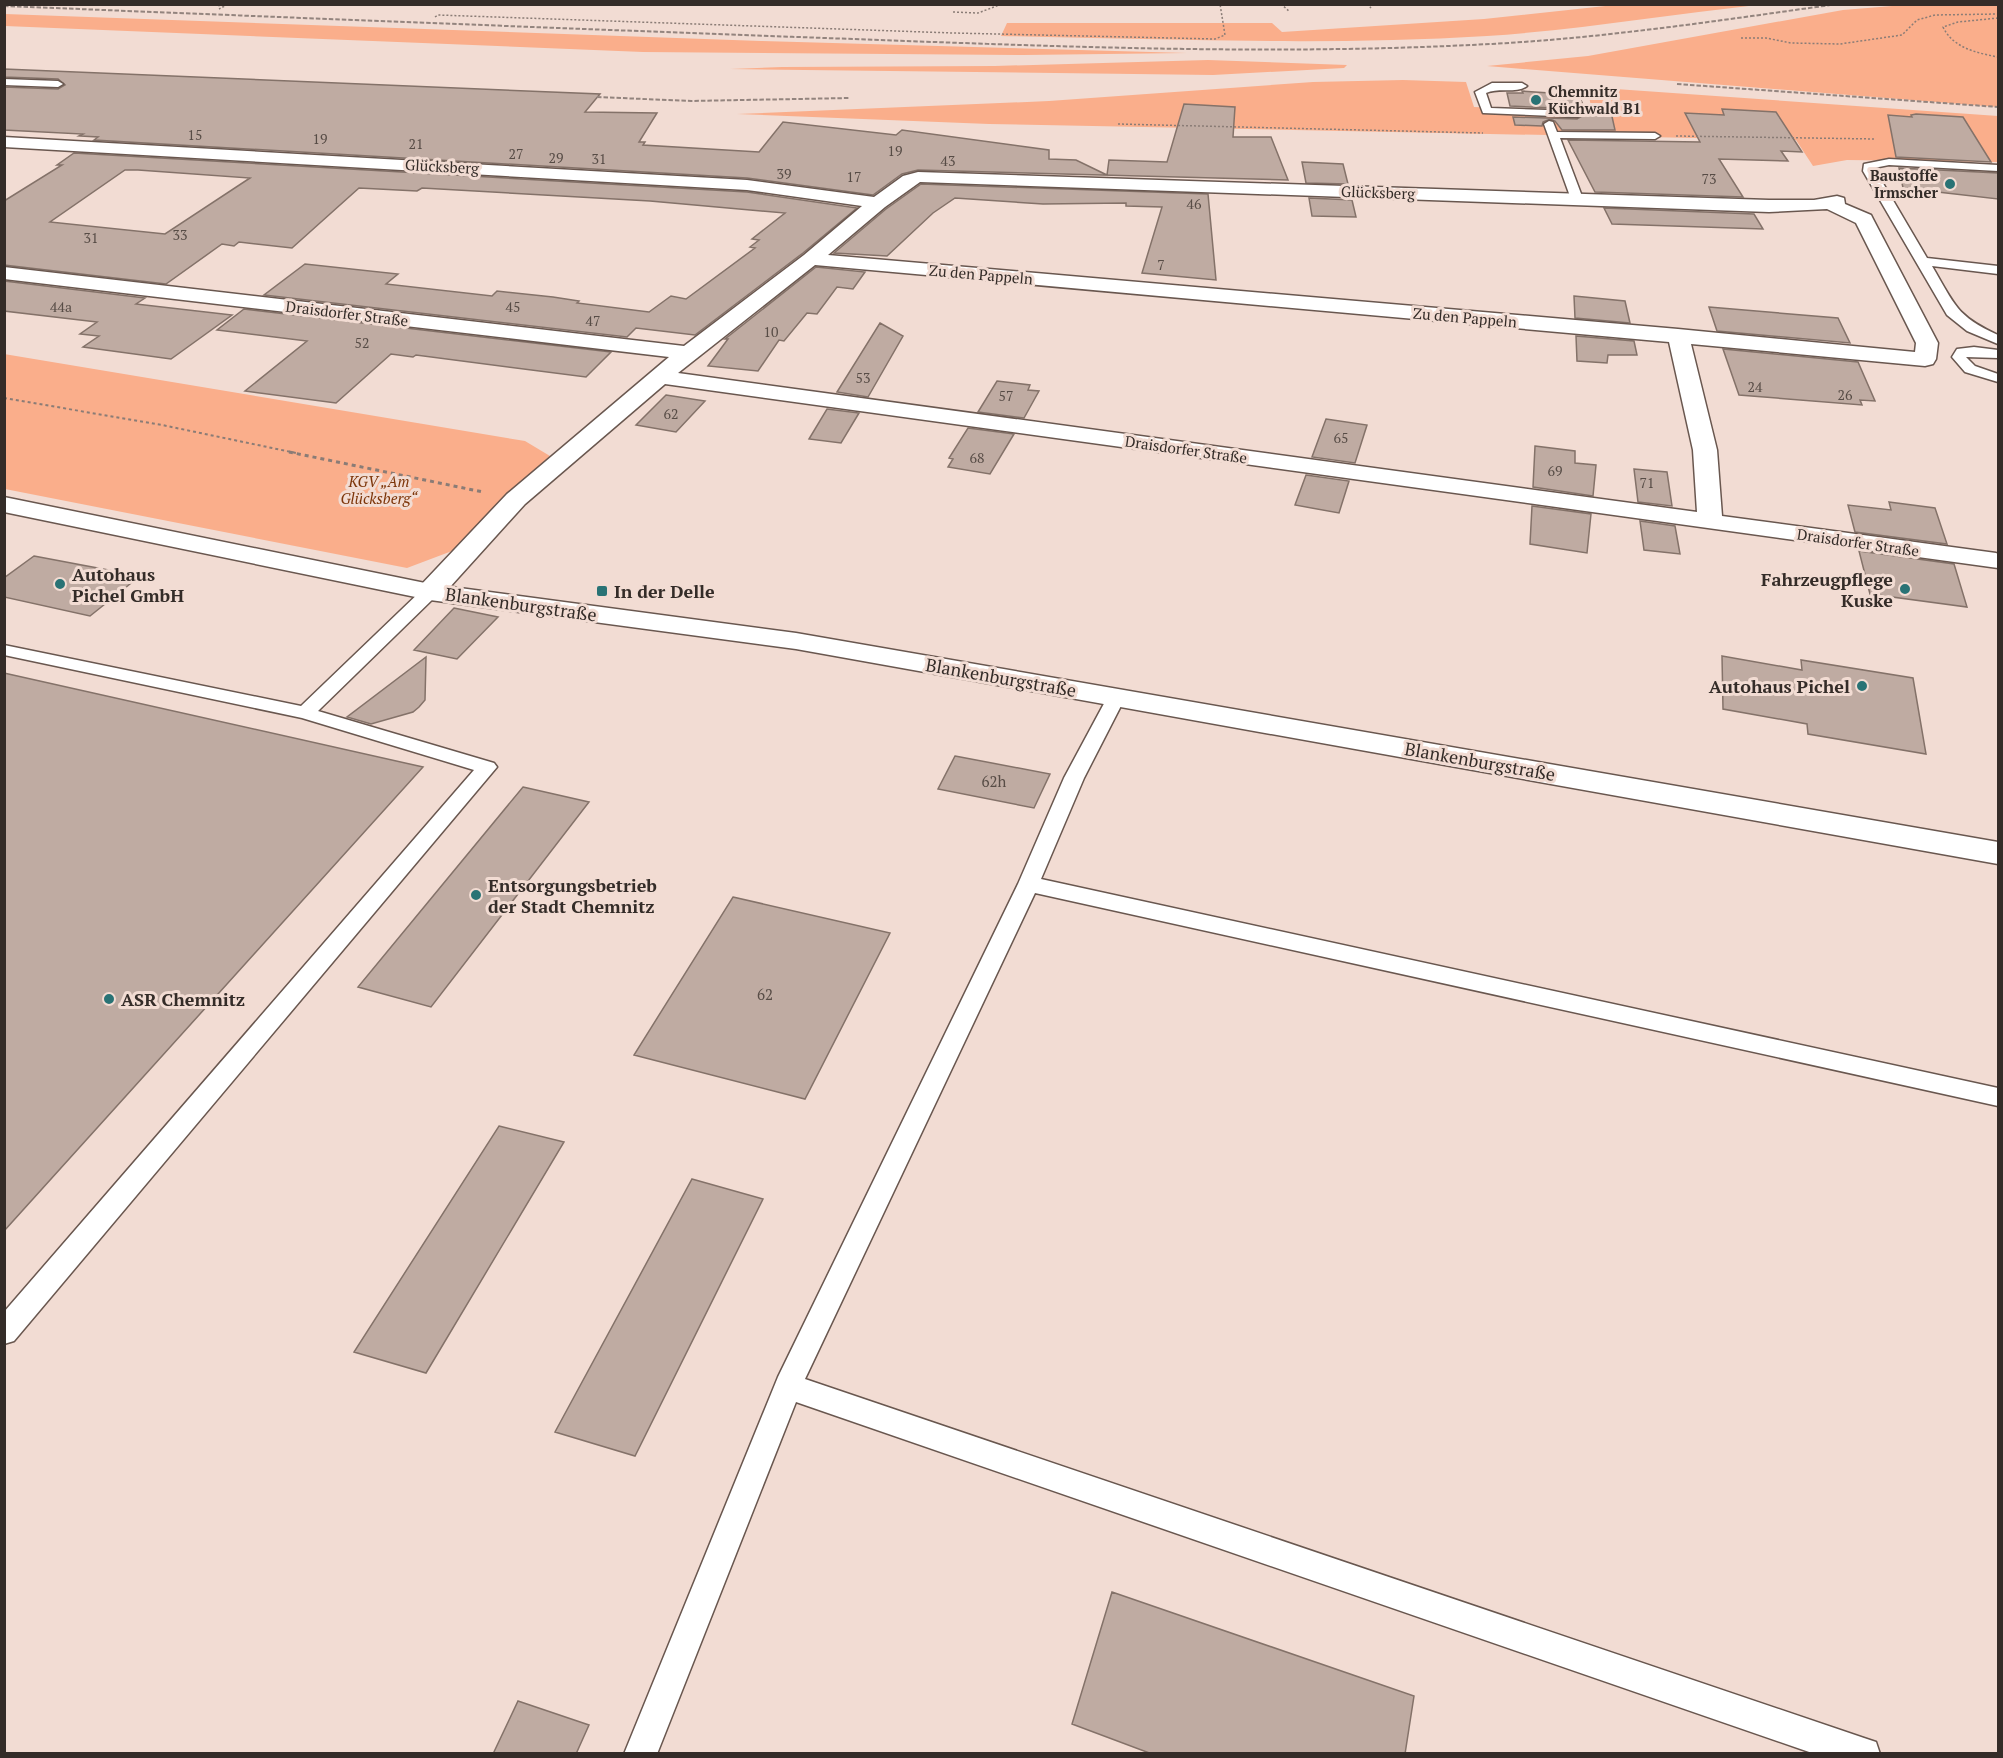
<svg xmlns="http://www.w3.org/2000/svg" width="2003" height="1758" viewBox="0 0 2003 1758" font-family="'PT Serif',serif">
<rect width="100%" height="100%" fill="#f2dcd3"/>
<!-- green -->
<path fill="#faae8b" d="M1624 4 1757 5C1667 15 1577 30 1487 36 1325 46 1163 39 1001 36L1007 23H1272L1282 32 1484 19Z
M1891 4 1998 5V107L1487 66 1588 56 1843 10 1892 6Z
M5 14 761 41 1187 53 1024 55 643 52 5 26Z
M1208 60 1347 65 1344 68 1213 75 730 69 782 67 995 66Z
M1403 80 1466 82 1474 107 1592 111 1587 87 1998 116V162L1847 160 1813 166 1796 140 989 124 737 114 1049 101 1313 82Z
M4 354 525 441 550 456 452 551 407 568 5 489Z"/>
<!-- building -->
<path fill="#bfaba2" stroke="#847269" stroke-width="1.5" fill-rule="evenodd" d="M4 69 600 94 585 112 657 113 639 142H645L643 145 759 152 783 122 896 135 902 130 1049 150V159L1076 160 1107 175 1109 160 1167 162 1184 104 1235 107 1233 137H1271L1288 180 918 170 902 174 873 195 747 178 94 140 98 137 79 136 83 134 4 130V87L58 89 65 85 58 79 4 77Z
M1522 91 1579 95 1585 110 1611 112 1615 130H1562L1555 121 1550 119 1543 122 1542 126 1515 125 1513 117 1577 119 1584 115 1577 109 1510 106 1507 93H1523Z
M1722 109 1776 112 1802 152 1781 151 1788 161 1719 159 1743 197 1595 192 1568 140 1700 142 1685 113 1724 115Z
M1916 114 1963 117 1991 162 1896 157 1888 115 1912 117 1911 115Z
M74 153 747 192 857 208 803 253 695 335 636 328 627 337 264 295 305 264 398 274 386 284 492 296 497 291 553 297 579 301 577 303 649 312 671 296 686 299 755 248 750 247 759 240 752 239 785 213 650 201 422 188 417 191 359 188 292 248 239 242 234 246 222 244 166 284 4 265V201L62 165H57ZM125 170H138L250 178 165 234 50 222Z
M1302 162 1343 164 1348 184 1306 183Z
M1899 168 1998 173V199L1903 188Z
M921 184 1208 194 1216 280 1142 273 1162 207 1126 206V203L1043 204 955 198 933 213 887 256 834 253 886 209Z
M1309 198 1352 200 1356 217 1312 216Z
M1604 208 1754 214 1763 229 1612 224Z
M816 267 865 272 853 289 837 287 817 314 807 313 784 341 779 340 758 371 708 366 728 339H725Z
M4 281 145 298 136 304 232 315 171 359 83 347 99 336 80 334 97 322 4 311Z
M1574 296 1625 301 1630 323 1575 318Z
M1709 307 1838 318 1850 343 1717 331Z
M244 309 611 352 586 377 416 355 413 357 391 354 336 403 245 391 307 341 217 330Z
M880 323 903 336 868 397 837 392Z
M1576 336 1634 341 1637 355H1608L1607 363 1577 361Z
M1723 349 1858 362 1875 401 1860 400 1862 405 1739 395Z
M997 381 1030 385 1028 390 1039 391 1024 418 978 412Z
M666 395 705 401 676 432 636 425Z
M827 409 859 413 841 443 809 439Z
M1326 419 1367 425 1355 463 1312 457Z
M968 428 1014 434 990 474 948 467 953 459 949 458Z
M1535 446 1575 451V463L1596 465 1593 496 1533 487Z
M1634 469 1667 472 1672 506 1638 502Z
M1306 475 1349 481 1339 513 1295 505Z
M1889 502 1935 508 1947 544 1855 532 1848 505 1891 510Z
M1532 506 1591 514 1587 553 1530 544Z
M1640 521 1675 526 1680 554 1644 550Z
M1859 551 1954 564 1967 607 1870 594Z
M34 556 140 576 90 616 4 597V578Z
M454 608 498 617 457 659 414 650Z
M1722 656 1802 670 1801 660 1913 678 1926 754 1808 734 1807 724 1723 709Z
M426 657 425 700 419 707 413 712 371 724 347 717Z
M4 673 423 767 4 1231Z
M955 756 1050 774 1034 808 938 789Z
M523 787 589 802 431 1007 358 987Z
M733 897 890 933 805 1099 634 1055Z
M499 1126 564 1142 426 1373 354 1352Z
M692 1179 763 1199 635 1456 555 1432Z
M1112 1592 1414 1696 1405 1754H1152L1072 1724Z
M518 1701 589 1725 576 1754H493Z"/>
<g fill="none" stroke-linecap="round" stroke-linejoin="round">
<defs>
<path id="service" d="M4 79 58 81 63 84 58 87 4 85Z
M1492 83H1522L1527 86C1516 94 1499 87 1486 93L1491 108 1577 111 1582 114 1577 117 1483 113 1475 92Z
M1549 121 1553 122 1557 132 1655 133 1660 136 1655 139 1560 138 1583 199 1577 203 1571 199 1544 124Z
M1889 159 1998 165V171L1889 165 1874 168 1927 258 1998 266V274L1932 266C1955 305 1956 316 1998 335V344L1967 331 1947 315 1863 171 1864 164Z
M1974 347 1998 350V358L1966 357 1975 366 1998 374V382L1965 372 1952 357 1957 349Z
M430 587 436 588 439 592 436 596 318 711 494 763 497 767 14 1341 4 1344V1312L474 770 302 718 4 655V645L301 706 424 588Z
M1116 692 1123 694 1125 698 1084 778 1041 879 1998 1088V1106L1035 893 805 1379 1864 1738 1876 1742 1880 1754H1815L796 1402 657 1754H624L778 1377 1018 884 1064 778 1107 698 1109 694Z"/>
<path id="minor" d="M4 137 747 180 874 197 903 176 918 172 1769 200H1814L1837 196 1844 198 1845 204 1871 215 1873 219 1938 343 1936 359 1933 364 1925 366 1691 344 1717 450 1722 516 1996 553 1998 554V568L665 384 525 504 440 598 430 600 420 598 417 592 420 586 507 494 669 357 4 279V267L684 346 804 255 862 206 747 190 4 147ZM920 182 1769 212 1827 209 1856 223 1916 343 1915 352 1678 329 828 255 885 207ZM815 265 1669 342 1693 450 1697 512 678 373Z"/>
<path id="secondary" d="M4 497 430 584 796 633 1998 842V864L796 649 430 600 4 512Z"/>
</defs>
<!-- service casing -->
<use href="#service" stroke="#69574f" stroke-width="3"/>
<!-- minor casing -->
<use href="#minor" stroke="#69574f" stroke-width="3"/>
<!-- secondary casing -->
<use href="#secondary" stroke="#69574f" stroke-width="3"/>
<!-- path-far2 -->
<path stroke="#8a7c76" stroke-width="1.5" stroke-dasharray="2 2" stroke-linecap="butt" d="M198 4 225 6 219 9
M1281 4 1290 12
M1367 4 1371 8
M953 12 978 13 1002 4
M435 17 438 15 953 33 1215 39 1225 35 1220 4
M1998 18 1958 22 1943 27C1953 48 1977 53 1998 57
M1741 38H1766L1791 43 1840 44 1902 35 1917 20 1935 15 1998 14
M1118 124 1483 133
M1676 136 1876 139"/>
<!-- path-far1 -->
<path stroke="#8a7c76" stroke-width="2" stroke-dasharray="3 3" stroke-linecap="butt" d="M4 398 162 425 296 453"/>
<!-- path -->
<path stroke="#8a7c76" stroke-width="3" stroke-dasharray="4 4" stroke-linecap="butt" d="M289 452 483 492"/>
<!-- service -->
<use href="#service" fill="#fff" fill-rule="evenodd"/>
<!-- minor -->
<use href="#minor" fill="#fff" fill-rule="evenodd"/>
<!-- secondary -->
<use href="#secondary" fill="#fff" fill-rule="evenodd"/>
<!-- rail -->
<path stroke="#93847e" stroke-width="2" stroke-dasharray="4.5 2" stroke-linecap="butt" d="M4 6C278 17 551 28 825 38 1046 46 1268 56 1490 44 1606 38 1722 20 1838 4
M1677 84 1998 107
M597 97 691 101 850 98"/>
</g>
<!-- markers -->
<g fill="#297375" stroke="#f2dcd3" stroke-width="2">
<circle cx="1536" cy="100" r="6"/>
<circle cx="1950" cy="184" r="6"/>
<circle cx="60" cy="584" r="6"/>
<circle cx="1905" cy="589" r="6"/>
<rect x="596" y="585" width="12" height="12" rx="3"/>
<circle cx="1862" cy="686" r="6"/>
<circle cx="476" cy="895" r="6"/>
<circle cx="109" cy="999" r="6"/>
</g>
<g text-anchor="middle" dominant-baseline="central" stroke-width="6" stroke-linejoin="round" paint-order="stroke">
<!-- far-number labels -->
<g font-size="14" fill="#574c46">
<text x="195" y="134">15</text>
<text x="320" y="138">19</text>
<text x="416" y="143">21</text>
<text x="895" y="150">19</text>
<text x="516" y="153">27</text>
<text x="556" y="157">29</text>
<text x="599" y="158">31</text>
<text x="948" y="160">43</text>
<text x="784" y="173">39</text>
<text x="854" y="176">17</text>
<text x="1709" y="178">73</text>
<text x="1194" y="203">46</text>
<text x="180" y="234">33</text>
<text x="91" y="237">31</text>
<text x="1161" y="264">7</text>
<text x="61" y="306">44a</text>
<text x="513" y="306">45</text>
<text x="593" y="320">47</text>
<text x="771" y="331">10</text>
<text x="362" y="342">52</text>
<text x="863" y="377">53</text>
<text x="1755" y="386">24</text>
<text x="1845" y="394">26</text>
<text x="1006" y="395">57</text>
<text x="671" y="413">62</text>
<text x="1341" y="437">65</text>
<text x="977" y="457">68</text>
<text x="1555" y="470">69</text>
<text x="1647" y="482">71</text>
</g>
<!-- far-poi labels -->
<g font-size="15" font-weight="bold" fill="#342c28" stroke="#f2dcd3" text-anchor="start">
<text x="1548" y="91">Chemnitz<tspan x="1548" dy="17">Küchwald B1</tspan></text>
<text x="1938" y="175" text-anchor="end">Baustoffe<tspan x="1938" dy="17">Irmscher</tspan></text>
</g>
<!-- far-street labels -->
<g font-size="15" fill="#342c28" stroke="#f2dcd3">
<text transform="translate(442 166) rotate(3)">Glücksberg</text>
<text transform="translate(1378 192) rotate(2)">Glücksberg</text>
<text transform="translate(981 274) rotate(5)">Zu den Pappeln</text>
<text transform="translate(347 313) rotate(7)">Draisdorfer Straße</text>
<text transform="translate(1465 317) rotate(5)">Zu den Pappeln</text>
<text transform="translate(1186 449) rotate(8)">Draisdorfer Straße</text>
<text transform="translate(1858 542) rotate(8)">Draisdorfer Straße</text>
</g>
<!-- far-park labels -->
<g font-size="15" font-style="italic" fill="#7d3509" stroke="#f2dcd3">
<text x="379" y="481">KGV „Am<tspan x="379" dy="17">Glücksberg“</tspan></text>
</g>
<!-- number labels -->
<g font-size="15" fill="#574c46">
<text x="994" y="781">62h</text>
<text x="765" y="994">62</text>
</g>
<!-- poi labels -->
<g font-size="18" font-weight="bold" fill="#342c28" stroke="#f2dcd3" text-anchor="start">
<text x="72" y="574">Autohaus<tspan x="72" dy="21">Pichel GmbH</tspan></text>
<text x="1893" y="579" text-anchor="end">Fahrzeugpflege<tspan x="1893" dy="21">Kuske</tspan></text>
<text x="614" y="591">In der Delle</text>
<text x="1850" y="686" text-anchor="end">Autohaus Pichel</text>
<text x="488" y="885">Entsorgungsbetrieb<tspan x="488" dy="21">der Stadt Chemnitz</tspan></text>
<text x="121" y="999">ASR Chemnitz</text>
</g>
<!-- street labels -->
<g font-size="18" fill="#342c28" stroke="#f2dcd3">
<text transform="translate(521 604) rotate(8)">Blankenburgstraße</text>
<text transform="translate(1001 677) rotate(10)">Blankenburgstraße</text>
<text transform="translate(1480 761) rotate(10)">Blankenburgstraße</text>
</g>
</g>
<!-- border -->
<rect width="2003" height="1758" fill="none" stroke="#342c28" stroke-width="12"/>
</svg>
